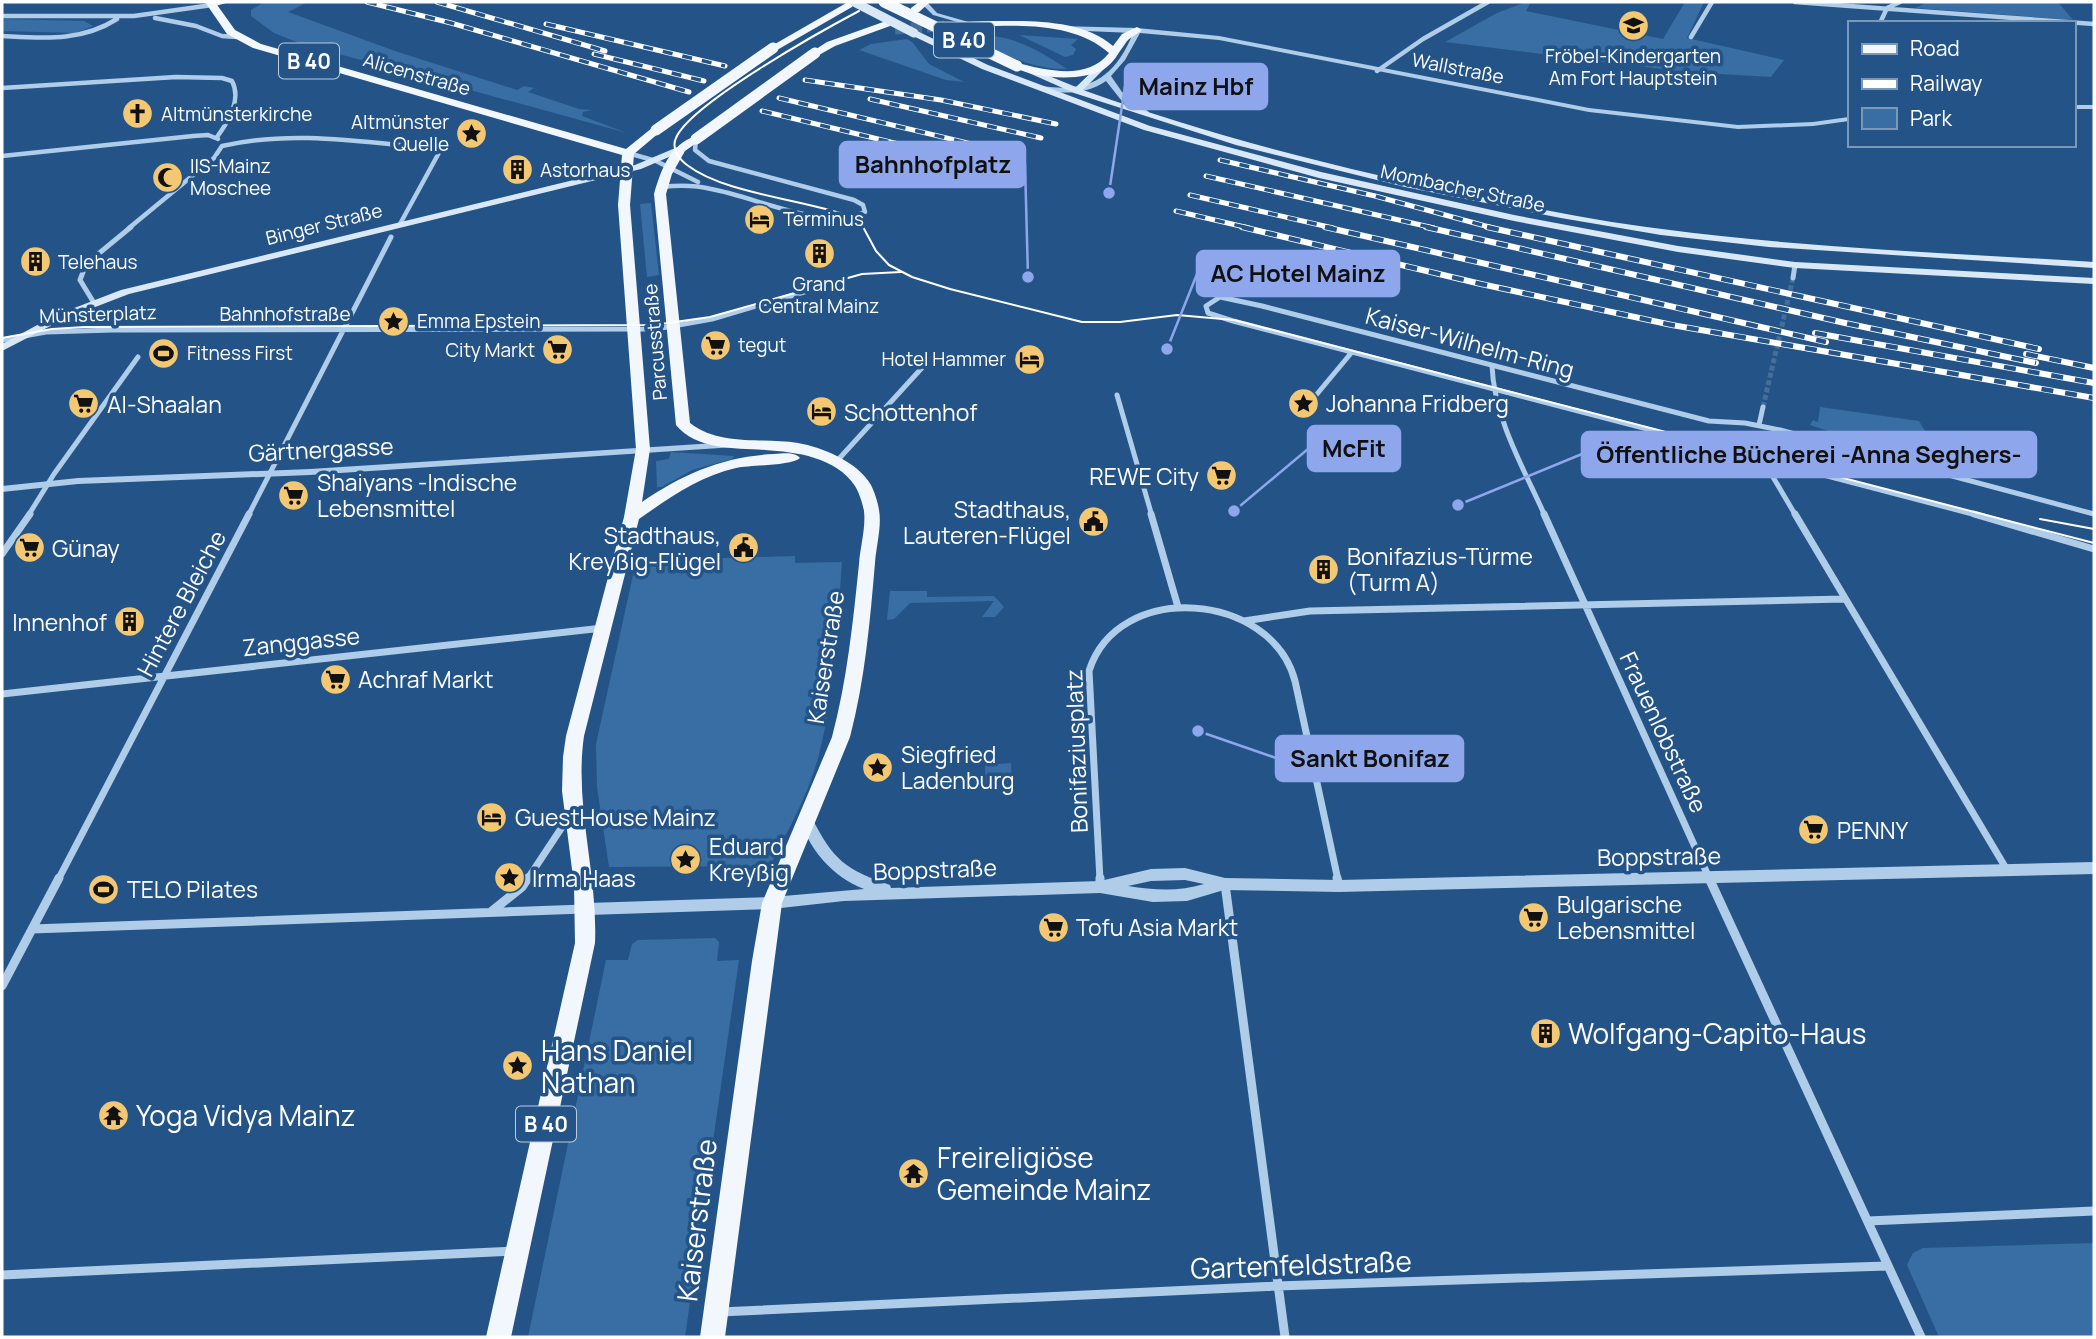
<svg xmlns="http://www.w3.org/2000/svg" width="2096" height="1339" viewBox="0 0 2096 1339" font-family="Manrope,sans-serif">
<rect width="100%" height="100%" fill="#245487"/>
<!-- green -->
<path fill="#386ea4" d="M264 2H308L288 12 395 51 517 90 524 86 534 88 528 92 579 109 592 110 583 112 582 116 627 133 299 43 274 33 251 16V10Z
M1526 2H1531L1526 11 1663 39 1685 2H1704L1687 38 1784 60 1771 77 1686 72 1445 42 1497 13Z
M1928 2H2058L2073 20 1915 8Z
M2 19 84 21 93 26 75 33 2 31Z
M980 35C1012 35 1041 51 1067 69 1037 70 998 54 974 37Z
M1019 35 1078 39 1071 45 1076 49 1073 55 1065 57Z
M907 39 913 43 929 64 964 82 946 80 859 50 871 44Z
M651 203 659 275 647 277 640 204Z
M1820 407 1919 421 1930 439 1898 438 1894 453 1810 425 1813 420 1818 422Z
M671 452 734 456 732 459 692 470 662 487H657L656 461 669 459Z
M795 556V563L842 562C837 627 835 695 818 758 808 796 787 832 770 866L609 867 597 787 596 744 635 566 687 565 688 559Z
M890 591H927V597L994 596 1004 607 995 617H982L994 601 910 603 894 619 887 620Z
M1011 763 1012 791 985 792V765Z
M715 938 719 942 717 961 739 960 685 1337H528L606 960H628L632 944 638 940Z
M2094 1243V1337H1939L1907 1265 1913 1253 1923 1248Z"/>
<g fill="none" stroke-linecap="round" stroke-linejoin="round">
<!-- minor-tunnel -->
<path stroke="#456e99" stroke-width="5" stroke-dasharray="5 2.5" stroke-linecap="butt" d="M1763 407 1793 278"/>
<!-- primary-tunnel -->
<path stroke="#456e99" stroke-width="11" stroke-dasharray="11 5" stroke-linecap="butt" d="M895 29 944 26"/>
<!-- minor-far3 -->
<path stroke="#afcce9" stroke-width="4.5" d="M1795 2 2094 24
M2 16H134L212 5
M155 18 196 26 222 36 237 37
M1880 23 1887 8 1900 2
M2 36C43 38 81 42 117 19
M1691 37 1712 2
M1377 71 1423 39 1488 2
M2 88 176 77 222 78 232 81C242 100 228 122 217 137
M222 146C294 129 368 143 441 149L400 224
M628 153 656 161 698 182
M2 156 193 136 208 135 218 139
M662 187C679 185 694 185 711 189 757 197 821 231 865 212L863 205 854 200 709 161 695 150 696 139
M129 228 214 158 222 146"/>
<!-- minor-far2 -->
<path stroke="#afcce9" stroke-width="5" d="M1793 278 1795 265
M94 303 80 280 86 264 131 227
M2 340 46 332 113 330 656 329 712 319 811 290
M1492 366C1494 418 1524 469 1545 516
M1117 395 1152 516
M1307 406 1352 352
M1759 425 1763 407
M836 462 930 359
M1771 463 1770 472 1796 516
M28 516 54 474 138 357
M248 516 391 237
M1980 516 1233 321 1208 313 1206 306 1220 297 1262 306 1709 421 1745 423 1780 430 2094 514"/>
<!-- minor-far1 -->
<path stroke="#afcce9" stroke-width="7" d="M1151 514 1178 607
M1544 514 1710 880
M1795 514 2007 870
M1974 514 2094 549
M2 554 30 514
M1244 621 1310 611 1844 599
M2 694 603 628
M58 880 249 514
M527 880 570 815
M1100 880 1089 671C1118 579 1272 592 1295 681L1338 880"/>
<!-- minor -->
<path stroke="#afcce9" stroke-width="9" d="M1100 878V887
M1337 878 1339 886
M1709 878 1921 1337
M1225 884 1285 1337
M492 911 522 887 528 878
M32 929 584 909
M2 986 59 878
M1868 1221 2094 1211
M2 1275 515 1251
M720 1312 1277 1286 1887 1266"/>
<!-- tertiary -->
<path fill="#afcce9" fill-rule="evenodd" d="M921 2H927L937 13 979 25 975 27 933 15 922 4Z
M1059 26 1137 28 1219 36 1589 108 1738 125 1813 122 1849 117V121L1813 126 1738 129 1589 112 1219 40 1140 33 1125 60 1111 76 1122 92 1149 112V116H1146L1121 100 1106 81C1086 95 1063 94 1039 90V86H1042C1089 93 1115 78 1133 33L1062 30 1058 28Z
M2073 105H2094V109H2073Z
M731 442 736 445 735 447 310 475 78 484 2 492V486L78 478 310 469Z
M807 817 812 818C833 860 846 870 890 885L891 888 1100 881 1151 869 1185 868 1225 878 1339 880 2094 862V874L1339 892 1224 890 1187 901 1153 902 1100 893 844 901 772 909 588 915 583 913 581 909 583 905 588 903 772 897 864 889C832 876 813 853 800 822L802 818ZM1185 880 1204 884C1178 892 1154 890 1128 886L1151 881Z"/>
<!-- secondary -->
<path fill="#d9e8f7" fill-rule="evenodd" d="M216 2H230L212 7 208 5Z
M911 31H917L988 65 1150 126 1321 172 1514 215 1678 246 1795 262 2094 278V284L1795 268 1678 252 1514 221 1319 178 1144 130 982 69 911 35Z
M1103 61 1110 63 1083 90C1215 137 1349 171 1486 198 1544 210 1603 222 1662 229 1806 248 1950 253 2094 262V268L1769 247 1661 235 1561 218 1405 187 1236 145 1074 93 1020 69 1027 67 1076 87Z
M680 146 683 147V151L641 169 129 294 64 319 2 351V344L56 315 121 290 635 165Z"/>
<!-- primary -->
<path fill="#f2f7fe" fill-rule="evenodd" d="M205 2H215L235 30 261 44 626 149 652 128H660V132L634 154 630 205 650 449 642 502C682 474 725 456 774 454 783 454 793 451 800 458 791 466 750 465 736 468 700 476 669 498 639 519L584 736C574 806 598 873 595 943L511 1337H486L575 943 574 885 562 791 563 757 566 736 624 517 636 449 618 205 622 155 253 48 227 34Z
M848 2 853 5 852 7 777 50 768 48Z
M919 2H930L919 12H911V8Z
M886 21 891 24 890 26 835 46 819 55 810 53 827 42Z
M986 21C1027 21 1081 18 1113 46L1122 34 1137 27 1142 30C1137 35 1129 37 1125 44 1118 53 1114 63 1104 69 1084 82 1031 79 1012 66L1017 63C1047 70 1087 81 1109 53 1068 17 998 26 947 29L942 26 947 23Z
M696 136 702 139 685 151 672 174 666 194 690 423C721 447 762 437 798 443 822 447 858 462 871 485 874 491 878 502 879 510 882 526 876 547 875 563 870 621 865 680 850 737L782 903 725 1337H700L752 961 762 903 832 737C847 681 853 622 859 564 860 548 866 528 864 511 863 505 859 492 855 486 836 457 796 452 765 450 735 448 696 450 676 425L654 194C661 170 670 144 696 136Z"/>
<!-- tram -->
<path stroke="#fff" stroke-width="2" d="M859 11C823 30 690 104 676 138 671 148 679 159 687 165 725 194 802 199 849 216L862 225 876 251 889 265 912 277 950 289 1082 322H1120L1177 315 1234 320 2094 543
M2 338 52 329 85 327 654 325 710 317 862 274 901 272
M2040 519 2094 529"/>
<defs>
<path id="rail-far1" d="M367 2 451 23 689 92
M437 2 605 51
M546 24 725 66
M594 54 704 81
M805 80 941 100 1056 124
M779 98 1022 156
M870 99 1041 138
M762 111 1006 170
M1220 160 1375 196 1493 228
M1206 176 1434 228
M1190 195 1333 228
M1176 211 1249 228"/>
<path id="rail" d="M1242 227 1481 284 1672 325 2094 398
M1325 227 1826 342
M1426 227 1845 323 2036 363
M1487 227 2039 349
M1815 333 2094 383
M2026 354 2094 368"/>
</defs>
<!-- rail-far1 casing -->
<use href="#rail-far1" stroke="#fff" stroke-width="5"/>
<!-- rail casing -->
<use href="#rail" stroke="#fff" stroke-width="6"/>
<!-- rail-far1 -->
<use href="#rail-far1" stroke="#245487" stroke-width="3.5" stroke-dasharray="10" stroke-linecap="butt"/>
<!-- rail -->
<use href="#rail" stroke="#245487" stroke-width="4.5" stroke-dasharray="12" stroke-linecap="butt"/>
<!-- secondary-bridge -->
<path stroke="#d9e8f7" stroke-width="9" d="M854 2 914 33"/>
<!-- primary-bridge -->
<path stroke="#f2f7fe" stroke-width="11" d="M884 2 1017 66
M656 130 773 48
M696 139 815 53"/>
</g>
<!-- icons -->
<defs>
<symbol id="school-disc" viewBox="-11 -11 22 22"><circle r="9.5" fill="#f4c872" stroke="#245487"/><path d="M0-5L7-2L0 1L-7-2ZM-4 1L0 2.5L4 1V4Q0 6-4 4Z" fill="#111"/></symbol>
<symbol id="church-disc" viewBox="-11 -11 22 22"><circle r="9.5" fill="#f4c872" stroke="#245487"/><path d="M-1.2-6h2.4v3.5h3.3v2.4h-3.3V6h-2.4V-.1h-3.3v-2.4h3.3Z" fill="#111"/></symbol>
<symbol id="sight-disc" viewBox="-11 -11 22 22"><circle r="9.5" fill="#f4c872" stroke="#245487"/><path d="M0-6L1.8-2.2L6-1.7L2.9 1.2L3.7 5.4L0 3.3L-3.7 5.4L-2.9 1.2L-6-1.7L-1.8-2.2Z" fill="#111"/></symbol>
<symbol id="building-disc" viewBox="-11 -11 22 22"><circle r="9.5" fill="#f4c872" stroke="#245487"/><path d="M-4-6H4V6H1V3H-1V6H-4ZM-2.5-4.3h1.7v1.8h-1.7ZM.8-4.3h1.7v1.8H.8ZM-2.5-1h1.7V.8h-1.7ZM.8-1h1.7V.8H.8Z" fill="#111"/></symbol>
<symbol id="mosque-disc" viewBox="-11 -11 22 22"><circle r="9.5" fill="#f4c872" stroke="#245487"/><path d="M3.5-4.9A6 6 0 1 0 3.5 4.9A5 5 0 1 1 3.5-4.9Z" fill="#111"/></symbol>
<symbol id="hotel-disc" viewBox="-11 -11 22 22"><circle r="9.5" fill="#f4c872" stroke="#245487"/><path d="M-6-4.5h1.5V1H6V5H4.5V3h-9V5H-6ZM-4 0a1.8 1.8 0 1 1 3.6 0ZM.5 0V-2.5h3Q6-2.5 6 0Z" fill="#111"/></symbol>
<symbol id="supermarket-disc" viewBox="-11 -11 22 22"><circle r="9.5" fill="#f4c872" stroke="#245487"/><path d="M-6-5.5h2.5l.6 2H6L4.5 2H-2.5L-4.4-4H-6ZM-1.5 3.2a1.3 1.3 0 1 0 .1 0ZM3 3.2a1.3 1.3 0 1 0 .1 0Z" fill="#111"/></symbol>
<symbol id="stadium-disc" viewBox="-11 -11 22 22"><circle r="9.5" fill="#f4c872" stroke="#245487"/><path d="M0-5a6.5 5 0 1 0 0 10a6.5 5 0 1 0 0-10ZM-3.5-1.8h7v3.6h-7Z" fill="#111"/></symbol>
<symbol id="civic-disc" viewBox="-11 -11 22 22"><circle r="9.5" fill="#f4c872" stroke="#245487"/><path d="M-.6-6.5H3V-4.5H.6V-3L4-1V1h2V6H-6V1h2V-1L-.6-3ZM-1.2 2.5V6h2.4V2.5Z" fill="#111"/></symbol>
<symbol id="temple-disc" viewBox="-11 -11 22 22"><circle r="9.5" fill="#f4c872" stroke="#245487"/><path d="M0-6L5-2H3V0L6.5 2.5H4V6H1.5V3h-3V6H-4V2.5H-6.5L-3 0V-2H-5Z" fill="#111"/></symbol>
</defs>
<g fill-rule="evenodd">
<use href="#school-disc" x="1616" y="8" width="35" height="35"/>
<use href="#church-disc" x="120" y="96" width="35" height="35"/>
<use href="#sight-disc" x="454" y="116" width="35" height="35"/>
<use href="#building-disc" x="500" y="152" width="35" height="35"/>
<use href="#mosque-disc" x="150" y="160" width="35" height="35"/>
<use href="#hotel-disc" x="742" y="202" width="35" height="35"/>
<use href="#building-disc" x="802" y="236" width="35" height="35"/>
<use href="#building-disc" x="18" y="244" width="35" height="35"/>
<use href="#sight-disc" x="376" y="304" width="35" height="35"/>
<use href="#supermarket-disc" x="698" y="328" width="35" height="35"/>
<use href="#supermarket-disc" x="540" y="332" width="35" height="35"/>
<use href="#stadium-disc" x="146" y="336" width="35" height="35"/>
<use href="#hotel-disc" x="1012" y="342" width="35" height="35"/>
<use href="#sight-disc" x="1286" y="386" width="35" height="35"/>
<use href="#supermarket-disc" x="66" y="386" width="35" height="35"/>
<use href="#hotel-disc" x="804" y="394" width="35" height="35"/>
<use href="#supermarket-disc" x="1204" y="458" width="35" height="35"/>
<use href="#supermarket-disc" x="276" y="478" width="35" height="35"/>
<use href="#civic-disc" x="1076" y="504" width="35" height="35"/>
<use href="#supermarket-disc" x="12" y="530" width="35" height="35"/>
<use href="#civic-disc" x="726" y="530" width="35" height="35"/>
<use href="#building-disc" x="1306" y="552" width="35" height="35"/>
<use href="#building-disc" x="112" y="604" width="35" height="35"/>
<use href="#supermarket-disc" x="318" y="662" width="35" height="35"/>
<use href="#sight-disc" x="860" y="750" width="35" height="35"/>
<use href="#hotel-disc" x="474" y="800" width="35" height="35"/>
<use href="#supermarket-disc" x="1796" y="812" width="35" height="35"/>
<use href="#sight-disc" x="668" y="842" width="35" height="35"/>
<use href="#sight-disc" x="492" y="860" width="35" height="35"/>
<use href="#stadium-disc" x="86" y="872" width="35" height="35"/>
<use href="#supermarket-disc" x="1516" y="900" width="35" height="35"/>
<use href="#supermarket-disc" x="1036" y="910" width="35" height="35"/>
<use href="#building-disc" x="1528" y="1016" width="35" height="35"/>
<use href="#sight-disc" x="500" y="1048" width="35" height="35"/>
<use href="#temple-disc" x="96" y="1098" width="35" height="35"/>
<use href="#temple-disc" x="896" y="1156" width="35" height="35"/>
</g>
<g text-anchor="middle" dominant-baseline="central" stroke-width="7" stroke-linejoin="round" paint-order="stroke">
<!-- far-poi labels -->
<g font-size="19" fill="#fff" stroke="#245487" text-anchor="start">
<text x="1633" y="56" text-anchor="middle">Fröbel-Kindergarten<tspan x="1633" dy="22">Am Fort Hauptstein</tspan></text>
<text x="161" y="114">Altmünsterkirche</text>
<text x="449" y="122" text-anchor="end">Altmünster<tspan x="449" dy="22">Quelle</tspan></text>
<text x="190" y="166">IIS-Mainz<tspan x="190" dy="22">Moschee</tspan></text>
<text x="540" y="170">Astorhaus</text>
<text x="783" y="219">Terminus</text>
<text x="58" y="262">Telehaus</text>
<text x="819" y="284" text-anchor="middle">Grand<tspan x="819" dy="22">Central Mainz</tspan></text>
<text x="417" y="321">Emma Epstein</text>
<text x="738" y="345">tegut</text>
<text x="535" y="350" text-anchor="end">City Markt</text>
<text x="187" y="353">Fitness First</text>
<text x="1006" y="359" text-anchor="end">Hotel Hammer</text>
</g>
<!-- far-street labels -->
<g font-size="19" fill="#fff" stroke="#245487">
<text transform="translate(1458 68) rotate(11)">Wallstraße</text>
<text transform="translate(417 74) rotate(16)">Alicenstraße</text>
<text transform="translate(1463 188) rotate(12)">Mombacher Straße</text>
<text transform="translate(324 224) rotate(-14)">Binger Straße</text>
<text transform="translate(98 314) rotate(-2)">Münsterplatz</text>
<text x="285" y="314">Bahnhofstraße</text>
<text transform="translate(655 342) rotate(-95)">Parcusstraße</text>
</g>
<!-- shield labels -->
<g fill="#245487" stroke="#bdccdb" stroke-width="2">
<rect x="934" y="22.5" width="60" height="35" rx="5"/>
<rect x="279" y="43.5" width="60" height="35" rx="5"/>
<rect x="516" y="1106.5" width="60" height="35" rx="5"/>
</g>
<g font-size="21" font-weight="bold" fill="#fff">
<text x="964" y="40">B 40</text>
<text x="309" y="61">B 40</text>
<text x="546" y="1124">B 40</text>
</g>
<!-- street labels -->
<g font-size="23" fill="#fff" stroke="#245487">
<text transform="translate(1470 342) rotate(15)">Kaiser-Wilhelm-Ring</text>
<text transform="translate(321 449) rotate(-3)">Gärtnergasse</text>
<text transform="translate(181 603) rotate(-62)">Hintere Bleiche</text>
<text transform="translate(301 641) rotate(-6)">Zanggasse</text>
<text transform="translate(825 657) rotate(-81)">Kaiserstraße</text>
<text transform="translate(1664 732) rotate(65)">Frauenlobstraße</text>
<text transform="translate(1076 751) rotate(-92)">Bonifaziusplatz</text>
<text transform="translate(1659 856) rotate(-1)">Boppstraße</text>
<text transform="translate(935 869) rotate(-2)">Boppstraße</text>
</g>
<!-- poi labels -->
<g font-size="23" fill="#fff" stroke="#245487" text-anchor="start">
<text x="1326" y="403">Johanna Fridberg</text>
<text x="107" y="404">Al-Shaalan</text>
<text x="844" y="412">Schottenhof</text>
<text x="1199" y="476" text-anchor="end">REWE City</text>
<text x="317" y="482">Shaiyans -Indische<tspan x="317" dy="26">Lebensmittel</tspan></text>
<text x="1071" y="509" text-anchor="end">Stadthaus,<tspan x="1071" dy="26">Lauteren-Flügel</tspan></text>
<text x="721" y="535" text-anchor="end">Stadthaus,<tspan x="721" dy="26">Kreyßig-Flügel</tspan></text>
<text x="52" y="548">Günay</text>
<text x="1347" y="556">Bonifazius-Türme<tspan x="1347" dy="26">(Turm A)</tspan></text>
<text x="107" y="622" text-anchor="end">Innenhof</text>
<text x="358" y="679">Achraf Markt</text>
<text x="901" y="754">Siegfried<tspan x="901" dy="26">Ladenburg</tspan></text>
<text x="515" y="817">GuestHouse Mainz</text>
<text x="1837" y="830">PENNY</text>
<text x="709" y="846">Eduard<tspan x="709" dy="26">Kreyßig</tspan></text>
<text x="532" y="878">Irma Haas</text>
<text x="127" y="889">TELO Pilates</text>
<text x="1557" y="904">Bulgarische<tspan x="1557" dy="26">Lebensmittel</tspan></text>
<text x="1076" y="927">Tofu Asia Markt</text>
</g>
<!-- near-poi labels -->
<g font-size="28" fill="#fff" stroke="#245487" text-anchor="start">
<text x="1568" y="1033">Wolfgang-Capito-Haus</text>
<text x="541" y="1050">Hans Daniel<tspan x="541" dy="32">Nathan</tspan></text>
<text x="136" y="1115">Yoga Vidya Mainz</text>
<text x="937" y="1157">Freireligiöse<tspan x="937" dy="32">Gemeinde Mainz</tspan></text>
</g>
<!-- near-street labels -->
<g font-size="28" fill="#fff" stroke="#245487">
<text transform="translate(696 1220) rotate(-83)">Kaiserstraße</text>
<text transform="translate(1301 1264) rotate(-2)">Gartenfeldstraße</text>
</g>
</g>
<!-- callouts -->
<path fill="none" stroke="#8ea6ec" stroke-width="2.5" d="M1109 193L1125 86M1028 277L1025 164M1167 349L1197 274M1234 511L1308 449M1458 505L1582 454M1198 731L1276 758"/>
<g fill="#8ea6ec" stroke="#245487" stroke-width="2.5">
<circle cx="1109" cy="193" r="7"/>
<circle cx="1028" cy="277" r="7"/>
<circle cx="1167" cy="349" r="7"/>
<circle cx="1234" cy="511" r="7"/>
<circle cx="1458" cy="505" r="7"/>
<circle cx="1198" cy="731" r="7"/>
</g>
<g fill="#8ea6ec" stroke="#8ea6ec" stroke-width="2.5">
<rect x="1125" y="64" width="142" height="45" rx="7"/>
<rect x="840" y="142" width="185" height="45" rx="7"/>
<rect x="1197" y="251" width="202" height="45" rx="7"/>
<rect x="1308" y="426" width="92" height="45" rx="7"/>
<rect x="1582" y="432" width="454" height="45" rx="7"/>
<rect x="1276" y="736" width="187" height="45" rx="7"/>
</g>
<g font-size="24" text-anchor="middle" font-weight="bold" fill="#111">
<text x="1196" y="95">Mainz Hbf</text>
<text x="933" y="173">Bahnhofplatz</text>
<text x="1298" y="282">AC Hotel Mainz</text>
<text x="1354" y="457">McFit</text>
<text x="1809" y="463">Öffentliche Bücherei -Anna Seghers-</text>
<text x="1370" y="767">Sankt Bonifaz</text>
</g>
<!-- border -->
<rect width="2096" height="1339" fill="none" stroke="#ffffff" stroke-width="7"/>
<!-- legend -->
<rect x="1848" y="21" width="228" height="126" fill="#245487" stroke="#7c98b7" stroke-width="2"/>
<rect x="1862" y="44" width="35" height="10" fill="#f2f7fe" stroke="#7c98b7" stroke-width="2"/>
<text x="1910" y="56" font-size="21" fill="#ffffff">Road</text>
<rect x="1862" y="79" width="35" height="10" fill="#ffffff" stroke="#7c98b7" stroke-width="2"/>
<text x="1910" y="91" font-size="21" fill="#ffffff">Railway</text>
<rect x="1862" y="108" width="35" height="21" fill="#386ea4" stroke="#7c98b7" stroke-width="2"/>
<text x="1910" y="126" font-size="21" fill="#ffffff">Park</text>
</svg>
